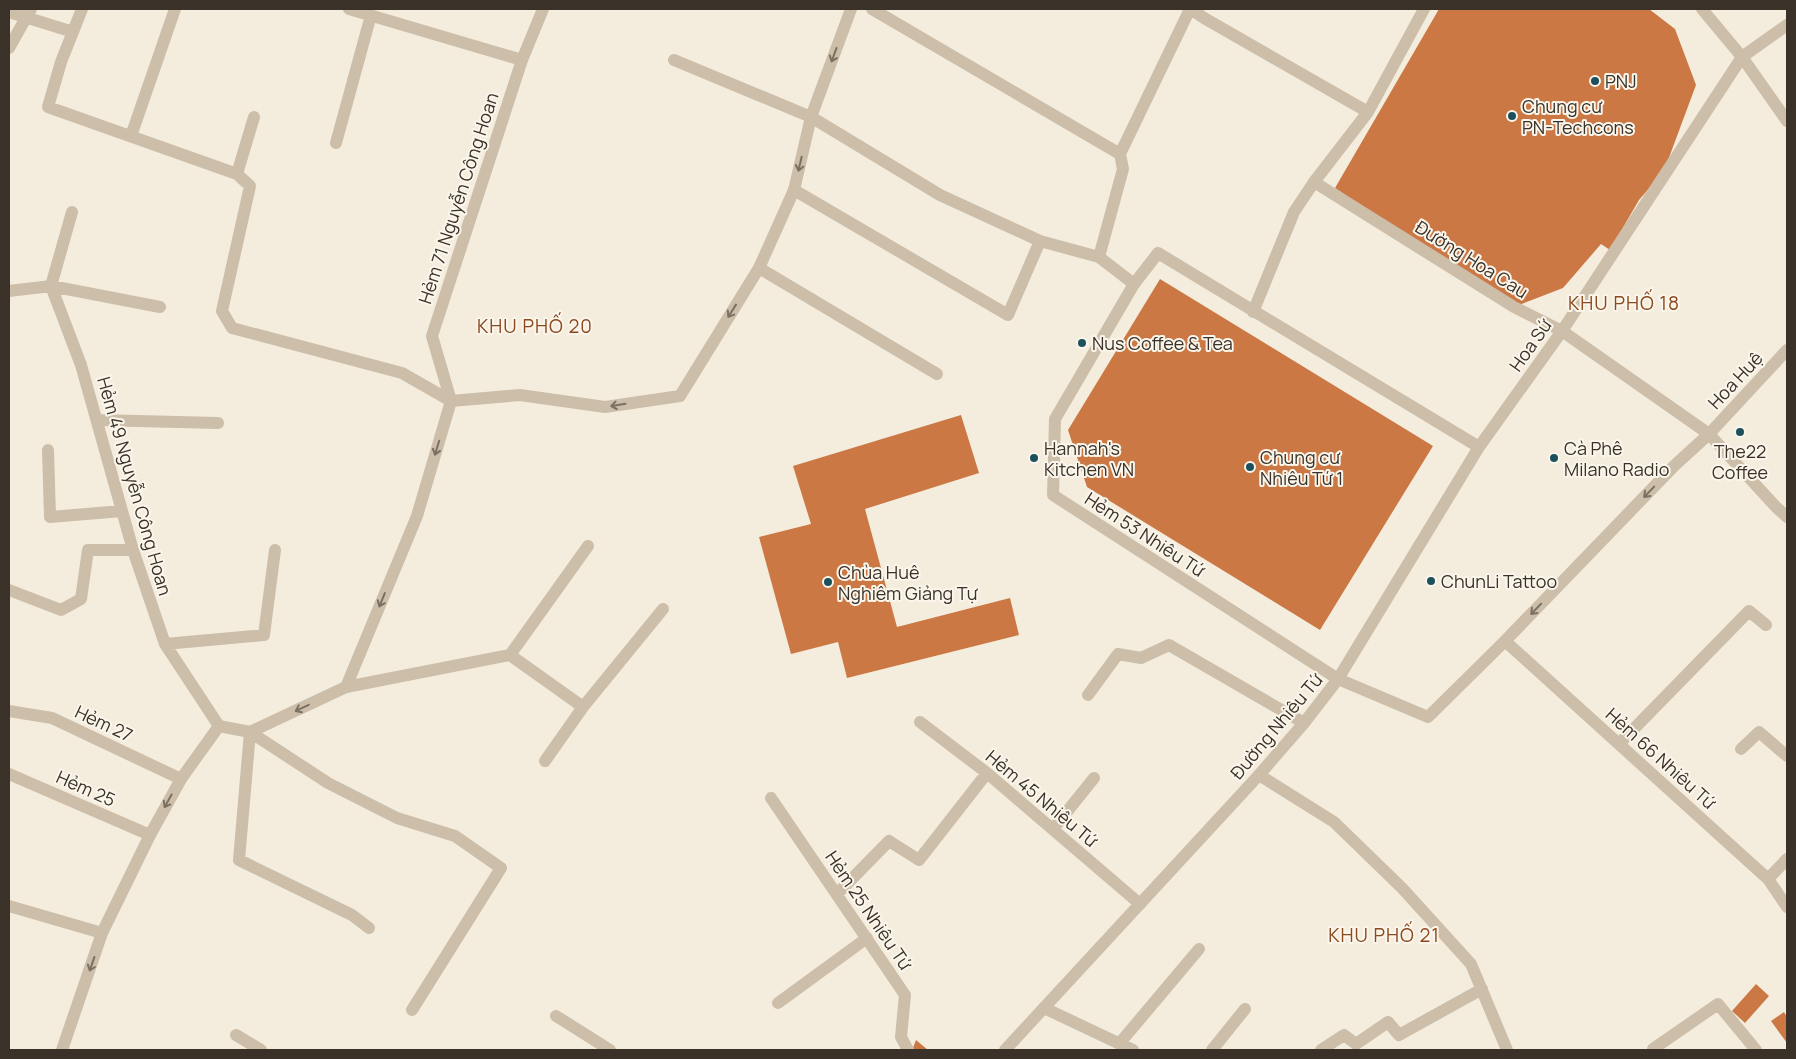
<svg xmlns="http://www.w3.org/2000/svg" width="1796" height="1059" viewBox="0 0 1796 1059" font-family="Manrope,sans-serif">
<rect width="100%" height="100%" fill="#f4edde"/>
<!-- building -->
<path fill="#cb7845" d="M1439 9H1649L1675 29 1696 85 1664 171 1639 200 1610 250 1601 244 1563 288 1514 307 1335 188Z
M1160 279 1433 446 1320 630 1087 487 1068 430Z
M961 415 979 473 865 509 897 627 1010 598 1019 635 847 678 838 642 791 654 759 537 811 524 793 466Z
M1756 984 1769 996 1745 1023 1732 1011Z
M1784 1012 1787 1017V1043L1771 1021Z
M916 1040 928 1050H914L913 1048Z"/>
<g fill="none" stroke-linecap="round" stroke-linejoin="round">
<!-- lane -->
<path stroke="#cdbea9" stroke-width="12" d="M82 9 61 62 48 107 237 174 250 186 222 311 232 328 402 373 451 401
M349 9 522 60
M872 9 1120 154
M1191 9 1204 18 1368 112
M9 12 73 32
M9 48 31 9
M674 60 811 117
M131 136 175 9
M336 143 371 15
M237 174 254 117
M1314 182 1368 112 1424 9
M794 190 1008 315 1040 241
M72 212 51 286 160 307
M1099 257 1123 169 1120 154 1190 9
M759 268 937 374
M1134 284 1055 419 1053 495 1338 679
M9 291 51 286 81 365 133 550 165 644 219 726
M97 420 218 423
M48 450 50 517 122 511
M9 590 61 610 81 599 88 550H133
M1505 641 1768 879 1787 907
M165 644 264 635 275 550
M510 655 583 707 663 609
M346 687 510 655 588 546
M1088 695 1118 654 1141 658 1169 645 1304 723
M9 711 52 718 181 779
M920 722 987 773 1140 904
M1619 744 1749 611 1766 625
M1741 749 1759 732 1787 756
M545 761 583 707
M9 774 150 835
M1259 775 1334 822 1402 888 1471 964 1507 1050
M771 798 905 995 901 1037 908 1050
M1053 829 1094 778
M1768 879 1787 859
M837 894 889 841 919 860 987 773
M9 906 102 933
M369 928 352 915 239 860 250 732 328 783 397 818 455 836 501 868 412 1010
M778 1003 867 938
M1044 1008 1133 1050
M556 1016 610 1050
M236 1035 261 1050
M1119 1044 1199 949
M1653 1049 1718 1004 1756 1050
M1212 1050 1245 1009
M1321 1050 1344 1035 1356 1044 1388 1022 1399 1035 1482 989"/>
<!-- street -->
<path stroke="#cdbea9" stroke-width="12" d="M1702 9 1742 57 1787 121
M811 117 940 195 1040 241 1099 257 1134 284 1158 253 1479 447
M1253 312 1294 212 1314 182 1514 307 1562 331 1709 434 1776 507 1787 517
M451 401 520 395 605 407 680 396 759 268 794 190 811 117 851 9
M451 401 432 336 522 60 543 9
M1338 679 1479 447 1562 331 1742 57 1787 25
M62 1050 102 933 150 835 181 779 219 726 250 732 346 687 417 516 451 401
M1005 1050 1259 775 1304 723 1338 679 1428 717 1505 641 1674 466 1709 434 1787 350"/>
</g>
<!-- one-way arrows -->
<defs><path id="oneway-shaft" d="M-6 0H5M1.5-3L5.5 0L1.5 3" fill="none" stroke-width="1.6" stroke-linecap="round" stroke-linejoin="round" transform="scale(1.25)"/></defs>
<g stroke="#7c7063">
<use href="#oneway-shaft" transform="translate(834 55) rotate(110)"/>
<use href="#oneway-shaft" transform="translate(800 164) rotate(103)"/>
<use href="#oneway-shaft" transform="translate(732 311) rotate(122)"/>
<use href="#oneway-shaft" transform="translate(618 405) rotate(171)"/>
<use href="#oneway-shaft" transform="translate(437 448) rotate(107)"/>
<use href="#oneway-shaft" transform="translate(1649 492) rotate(134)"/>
<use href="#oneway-shaft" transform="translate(382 600) rotate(112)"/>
<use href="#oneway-shaft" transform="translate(1536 609) rotate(134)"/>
<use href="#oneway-shaft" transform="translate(302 708) rotate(155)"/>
<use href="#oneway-shaft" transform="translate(168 801) rotate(119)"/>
<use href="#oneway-shaft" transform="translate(92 964) rotate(109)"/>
</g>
<!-- markers -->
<g fill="#1c505d" stroke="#fbf6eb" stroke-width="2">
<circle cx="1595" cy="81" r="5"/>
<circle cx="1512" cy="116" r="5"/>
<circle cx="1082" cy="343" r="5"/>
<circle cx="1740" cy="432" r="5"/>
<circle cx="1034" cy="458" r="5"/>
<circle cx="1554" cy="458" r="5"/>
<circle cx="1250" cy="467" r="5"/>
<circle cx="1431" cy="581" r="5"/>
<circle cx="828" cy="582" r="5"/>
</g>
<g text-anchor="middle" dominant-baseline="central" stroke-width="4" stroke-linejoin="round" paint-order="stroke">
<!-- poi labels -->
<g font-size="18" fill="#3a3129" stroke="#fbf6eb" text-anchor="start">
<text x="1605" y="81">PNJ</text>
<text x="1522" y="106">Chung cư<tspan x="1522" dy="21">PN-Techcons</tspan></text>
<text x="1092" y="343">Nus Coffee &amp; Tea</text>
<text x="1044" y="448">Hannah's<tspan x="1044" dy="21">Kitchen VN</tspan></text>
<text x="1564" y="448">Cà Phê<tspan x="1564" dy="21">Milano Radio</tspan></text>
<text x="1740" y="451" text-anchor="middle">The22<tspan x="1740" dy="21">Coffee</tspan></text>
<text x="1260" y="457">Chung cư<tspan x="1260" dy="21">Nhiêu Tứ 1</tspan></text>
<text x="838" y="572">Chùa Huê<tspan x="838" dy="21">Nghiêm Giảng Tự</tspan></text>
<text x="1441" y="581">ChunLi Tattoo</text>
</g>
<!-- street labels -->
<g font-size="18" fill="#3a3129" stroke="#fbf6eb">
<text transform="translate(458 198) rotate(-72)">Hẻm 71 Nguyễn Công Hoan</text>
<text transform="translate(1472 259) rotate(32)">Đường Hoa Cau</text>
<text transform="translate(1530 345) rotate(-55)">Hoa Sứ</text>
<text transform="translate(1735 380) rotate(-47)">Hoa Huệ</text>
<text transform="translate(135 486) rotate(74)">Hẻm 49 Nguyễn Công Hoan</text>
<text transform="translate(1145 534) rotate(33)">Hẻm 53 Nhiêu Tứ</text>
<text transform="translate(104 723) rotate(25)">Hẻm 27</text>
<text transform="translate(1276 726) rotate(-50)">Đường Nhiêu Tứ</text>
<text transform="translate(1661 758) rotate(42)">Hẻm 66 Nhiêu Tứ</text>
<text transform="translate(86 788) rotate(24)">Hẻm 25</text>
<text transform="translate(1042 798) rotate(40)">Hẻm 45 Nhiêu Tứ</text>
<text transform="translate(869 910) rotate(56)">Hẻm 25 Nhiêu Tứ</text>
</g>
<!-- neighbourhood labels -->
<g font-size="19" letter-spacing="1" fill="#8c481e" stroke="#fbf6eb">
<text x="1624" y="303">KHU PHỐ 18</text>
<text x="535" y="326">KHU PHỐ 20</text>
<text x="1384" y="935">KHU PHỐ 21</text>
</g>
</g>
<!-- border -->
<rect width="1796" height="1059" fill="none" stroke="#3a3129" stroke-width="20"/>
</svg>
